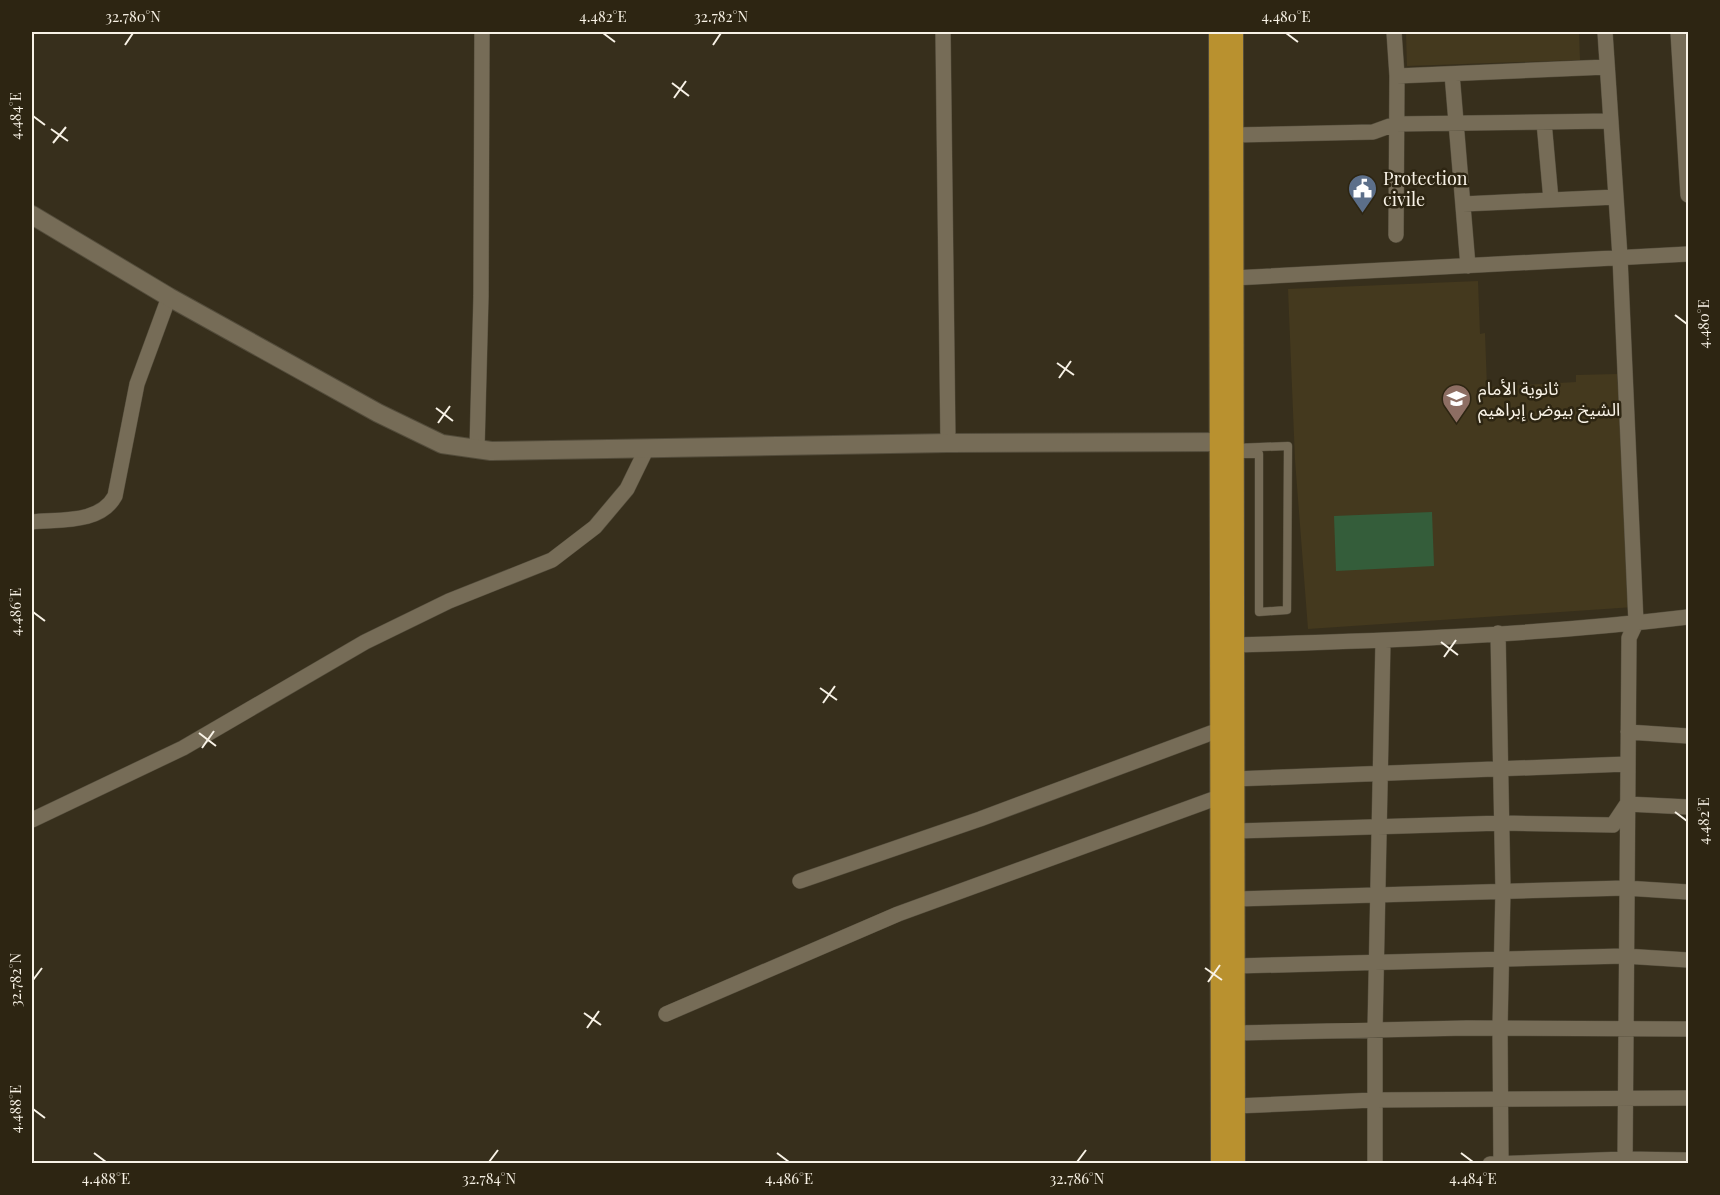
<svg xmlns="http://www.w3.org/2000/svg" width="1720" height="1195" viewBox="0 0 1720 1195" font-family="'Playfair Display','Noto Sans Arabic',serif">
<rect width="100%" height="100%" fill="#372f1c"/>
<!-- built -->
<path fill="#44391e" d="M1406 32H1579L1580 60 1407 66Z
M1478 281 1480 334 1485 333 1487 387 1576 382V375L1617 374 1634 607 1308 629 1295 460 1288 289Z"/>
<!-- green -->
<path fill="#345d3a" d="M1432 512 1434 566 1336 571 1334 516Z"/>
<g fill="none" stroke-linecap="round" stroke-linejoin="round">
<defs>
<path id="lane" d="M1235 454H1259V612L1287 610 1288 446 1235 448"/>
<path id="street" d="M943 32 948 443
M1394 32 1397 76 1396 235
M1605 32 1620 257 1636 623 1629 638 1625 1164
M1678 32 1688 195
M1452 74 1468 266
M1397 76 1607 67
M1544 122 1551 200
M1233 135 1373 132 1395 124 1611 121
M1463 204 1616 197
M1233 278 1688 254
M477 449 481 296 482 32
M32 522C59 519 100 524 115 496L137 384 169 297
M1498 633 1503 890 1500 1028 1501 1164
M1233 645C1385 641 1538 635 1688 617
M1628 732 1688 736
M1234 779 1627 764
M32 820 183 748 365 642 449 601 552 560 595 527 627 489 647 448
M1235 831 1503 823 1613 825 1627 804 1688 807
M800 881 980 819 1219 730
M1236 899 1625 888 1688 892
M1236 966 1624 956 1688 960
M666 1014 898 914 1219 797
M1236 1033 1467 1028 1688 1029
M1236 1106 1374 1100 1688 1098
M1375 1164V1030L1383 641
M1490 1164 1625 1159 1688 1160"/>
<path id="secondary" d="M32 215 169 297 378 413 442 444 491 451 948 443 1233 442"/>
<path id="primary" d="M1218 32 1220 1164
M1234 32 1236 1164"/>
</defs>
<!-- lane casing -->
<use href="#lane" stroke="#534c3b" stroke-width="9"/>
<!-- street casing -->
<use href="#street" stroke="#534c3b" stroke-width="16"/>
<!-- secondary casing -->
<use href="#secondary" stroke="#534c3b" stroke-width="20"/>
<!-- primary casing -->
<use href="#primary" stroke="#534c3b" stroke-width="20"/>
<!-- lane -->
<use href="#lane" stroke="#766c57" stroke-width="8"/>
<!-- street -->
<use href="#street" stroke="#766c57" stroke-width="15"/>
<!-- secondary -->
<use href="#secondary" stroke="#766c57" stroke-width="18"/>
<!-- primary -->
<use href="#primary" stroke="#b9912f" stroke-width="18"/>
</g>
<!-- ticks -->
<path fill="none" stroke="#f8f2e6" stroke-width="2" d="M603 33 615 42M1286 33 1298 42M125 45 133 33M713 45 721 33M672 83 689 96M674 98 686 81M33 116 45 125M51 129 68 141M53 143 66 127M1675 315 1687 324M1057 363 1074 375M1059 378 1071 361M436 408 453 421M438 423 450 406M33 612 45 621M1441 642 1458 655M1444 657 1456 640M820 688 837 700M823 703 835 686M199 733 216 746M202 748 214 731M1675 812 1687 821M1205 968 1222 980M33 980 42 968M1208 982 1220 965M584 1013 601 1025M587 1028 599 1011M33 1109 45 1118M94 1153 106 1162M777 1153 789 1162M1461 1153 1473 1162M489 1162 498 1150M1077 1162 1086 1150"/>
<!-- icons -->
<defs>
<symbol id="civic-pin" viewBox="-11 -11 22 30"><path d="M0 17L-7.5 6A9.5 9.5 0 1 1 7.5 6Z" fill="#5c6f8a" stroke="#2d2512"/><path d="M-.6-6.5H3V-4.5H.6V-3L4-1V1h2V6H-6V1h2V-1L-.6-3ZM-1.2 2.5V6h2.4V2.5Z" fill="#fff"/></symbol>
<symbol id="school-pin" viewBox="-11 -11 22 30"><path d="M0 17L-7.5 6A9.5 9.5 0 1 1 7.5 6Z" fill="#8d6e63" stroke="#2d2512"/><path d="M0-5L7-2L0 1L-7-2ZM-4 1L0 2.5L4 1V4Q0 6-4 4Z" fill="#fff"/></symbol>
</defs>
<g fill-rule="evenodd">
<use href="#civic-pin" x="1346" y="172" width="33" height="45"/>
<use href="#school-pin" x="1440" y="382" width="33" height="45"/>
</g>
<g text-anchor="middle" dominant-baseline="central" stroke-width="5" stroke-linejoin="round" paint-order="stroke">
<!-- poi labels -->
<g font-size="18" fill="#f8f2e6" stroke="#2d2512" text-anchor="start">
<text x="1383" y="178">Protection<tspan x="1383" dy="21">civile</tspan></text>
<text x="1478" y="388">ثانوية الأمام<tspan x="1478" dy="21">الشيخ بيوض إبراهيم</tspan></text>
</g>
</g>
<!-- border -->
<rect width="1720" height="1195" fill="none" stroke="#2d2512" stroke-width="66"/>
<rect x="33" y="33" width="1654" height="1129" fill="none" stroke="#f8f2e6" stroke-width="2"/>
<g font-size="15" text-anchor="middle" fill="#f8f2e6">
<text x="133" y="22">32.780°N</text>
<text x="603" y="22">4.482°E</text>
<text x="721" y="22">32.782°N</text>
<text x="1286" y="22">4.480°E</text>
<text transform="translate(16 116) rotate(-90)" y="5">4.484°E</text>
<text transform="translate(1704 324) rotate(-90)" y="5">4.480°E</text>
<text transform="translate(16 612) rotate(-90)" y="5">4.486°E</text>
<text transform="translate(1704 821) rotate(-90)" y="5">4.482°E</text>
<text transform="translate(16 980) rotate(-90)" y="5">32.782°N</text>
<text transform="translate(16 1109) rotate(-90)" y="5">4.488°E</text>
<text x="106" y="1184">4.488°E</text>
<text x="489" y="1184">32.784°N</text>
<text x="789" y="1184">4.486°E</text>
<text x="1077" y="1184">32.786°N</text>
<text x="1473" y="1184">4.484°E</text>
</g>
</svg>
